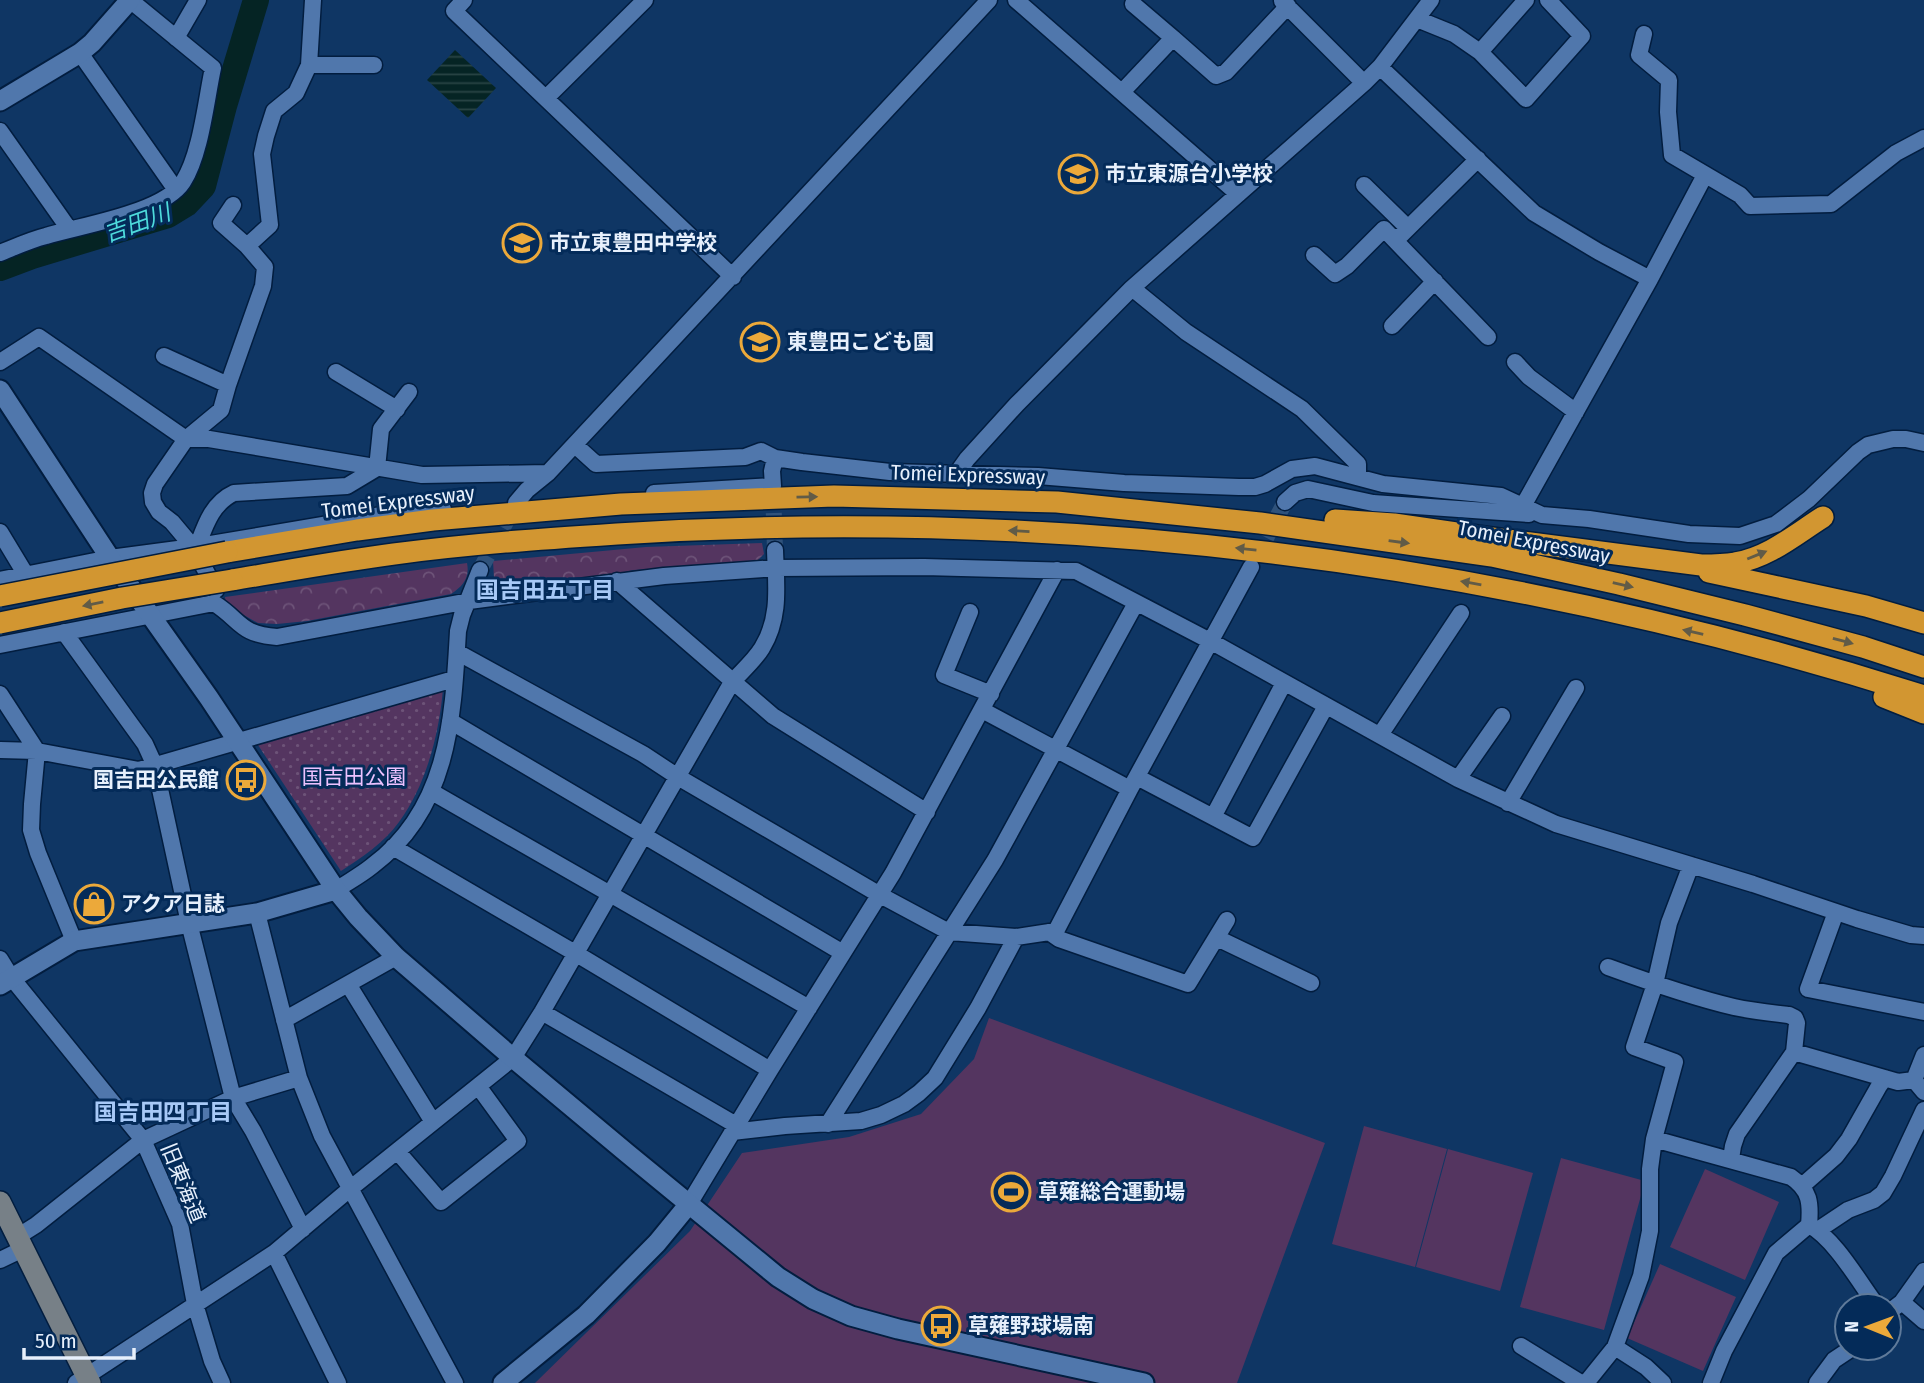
<svg xmlns="http://www.w3.org/2000/svg" width="1924" height="1383" viewBox="0 0 1924 1383" font-family="'Fira Sans Condensed','Noto Sans JP',sans-serif">
<defs>
<pattern id="grass-dots" width="8" height="8" patternUnits="userSpaceOnUse" patternTransform="scale(1.75)"><rect width="8" height="8" fill="#543560"/><path d="M2 2h.1M6 6h.1" fill="none" stroke="#6d5378" stroke-width="1.8" stroke-linecap="round"/></pattern>
<pattern id="forest-crowns" width="20" height="18" patternUnits="userSpaceOnUse" patternTransform="scale(1.75)"><rect width="20" height="18" fill="#543560"/><path d="M2 6a3 3 0 1 1 6 0M12 15a3 3 0 1 1 6 0" fill="none" stroke="#6d5378"/></pattern>
<pattern id="water-rules" width="6" height="5" patternUnits="userSpaceOnUse" patternTransform="scale(1.75)"><rect width="6" height="5" fill="#052424"/><path d="M0 2.5h6" fill="none" stroke="#294445"/></pattern>
</defs>
<rect width="100%" height="100%" fill="#0f3664"/>
<!-- grass -->
<path fill="url(#grass-dots)" d="M443 689C439 735 426 785 399 822 384 843 362 857 341 871L258 745 261 739Z"/>
<!-- forest -->
<path fill="url(#forest-crowns)" d="M762 543 764 554 756 562 750 564 633 570 613 575 517 589 506 586 494 578 493 561 646 547Z
M467 563C470 578 463 586 451 594L307 621 277 624 258 623 226 605 225 597Z"/>
<!-- pitch -->
<path fill="#543560" d="M989 1018 1325 1143 1237 1383H535L690 1231 742 1153 849 1137 921 1114 974 1059Z
M1364 1126 1447 1149 1415 1267 1332 1244Z
M1448 1149 1533 1173 1500 1291 1416 1267Z
M1561 1158 1645 1181 1604 1330 1520 1307Z
M1705 1169 1779 1202 1745 1280 1670 1247Z
M1660 1264 1736 1297 1703 1371 1627 1338Z"/>
<!-- water -->
<path fill="url(#water-rules)" d="M455 50 496 88 468 118 427 80Z"/>
<g fill="none" stroke-linecap="round" stroke-linejoin="round">
<!-- river -->
<path stroke="#052424" stroke-width="26" d="M0 268 32 256 168 215 186 204 203 186 224 106 256 0"/>
<!-- minor-tunnel -->
<path stroke="#2f527b" stroke-width="16" stroke-dasharray="16 8" stroke-linecap="butt" d="M773 489 775 550
M1255 559 1285 502
M480 570 514 507"/>
<defs>
<path id="minor" d="M464 0 454 11 733 277
M1016 0 1238 194
M1282 1 1364 83
M1133 4 1173 38
M1417 19 1454 34 1480 52 1526 99 1582 36 1548 0
M1644 34 1639 55 1669 80 1668 112 1672 155 1740 195 1750 206 1831 204 1896 153 1924 138
M176 38 198 0
M1480 52 1526 0
M80 53 176 190
M309 65H374
M1380 67 1534 213 1599 252 1650 279
M1122 92 1173 38 1216 76 1226 72 1288 6
M546 98 645 0
M0 131 69 229
M1364 185 1408 228
M1396 240 1478 159
M247 246 270 225 262 154 266 136 274 111 296 93 309 65 313 0
M0 253C15 247 30 240 46 236 82 225 163 213 183 182 201 154 206 100 213 68L130 0
M1314 255 1335 274 1347 266 1384 229 1488 337
M1132 288 1186 332 1302 409 1358 464V477
M1392 326 1435 281
M164 356 228 385
M0 362 39 337 186 439H209L422 475 548 473
M1515 362 1529 377 1576 412
M336 372 397 409
M575 445 596 464 745 457 761 451 775 458 802 462 890 472 1038 476 1124 483 1239 487H1255L1265 484 1292 469 1315 466 1383 484 1501 496 1542 515 1589 519 1689 534 1740 536 1776 524 1809 499 1858 452 1868 445 1893 439H1906L1924 443
M957 473 967 459 1017 404 1132 288 1364 83 1380 67 1431 0
M654 493 773 486 772 471 775 458
M1285 502 1295 493 1308 489 1373 503 1529 514
M516 503 527 490 548 473 989 0
M1523 506 1650 279 1705 175
M0 532 26 575
M197 547C205 526 212 503 234 493L347 486 377 468 381 429 409 392
M0 580 110 558 193 547 387 514 443 509
M617 581 773 716 927 812
M216 590 193 547 172 522 159 512 153 502 152 493 155 484 186 439 221 410 228 385 263 286 265 267 247 246 221 223 233 205
M970 612 944 675 991 694
M64 632 145 744 155 766 189 923 233 1098 253 1131 303 1229
M0 645 214 603C242 621 239 634 277 637L469 601 664 576 776 568 924 567 1076 571 1212 642 1458 779 1556 824 1753 884 1857 919 1911 935 1924 936
M457 652 643 754 678 777 880 895 949 932 1016 937 1056 931 1130 789 1251 567
M0 694 37 751 32 804 31 830 38 853 74 941
M982 710 1130 789
M450 721 843 953
M1380 735 1461 613
M0 750 37 751 139 770 454 679
M1137 777 1253 838 1326 706
M1458 779 1502 716
M432 792 809 1008
M1508 803 1576 688
M1213 817 1284 683
M393 847 575 953 770 1070
M1691 865 1669 923 1655 984 1634 1047 1675 1062 1654 1139 1791 1177C1810 1190 1811 1203 1809 1225L1776 1253 1724 1351 1711 1383
M336 890C348 882 361 875 372 866 449 809 453 719 458 631L462 615 480 570
M1836 912 1808 989 1924 1012
M257 913 299 1078 322 1136 455 1383
M1049 932 1059 939 1188 984 1227 920
M1217 938 1311 983
M0 959 11 977 143 1140 180 1224 195 1304 212 1361 222 1383
M1608 967C1649 982 1691 997 1734 1007 1752 1011 1771 1013 1789 1015L1795 1018 1797 1023 1794 1052 1737 1134 1733 1146 1731 1159
M348 984 433 1122
M542 1012 736 1125
M284 1020 396 957
M1794 1052 1898 1082 1914 1080 1924 1092
M1914 1080 1924 1055
M828 1124 995 860 1136 603
M732 1132 785 1126 861 1121 881 1115 904 1104 919 1093 935 1078 978 1008 1016 937
M397 1151 441 1202 518 1141 478 1086
M1803 1185 1836 1156 1849 1139 1879 1086 1885 1078
M689 1204 770 1070 893 873 1057 570
M1809 1225C1835 1239 1859 1282 1877 1306
M1818 1230 1848 1210 1874 1200 1883 1193 1893 1176 1924 1110
M17 1237 36 1225 143 1140 233 1098 299 1078
M274 1253 338 1383
M0 1260 23 1249
M1902 1302 1924 1321
M1889 1312 1902 1302 1924 1271
M1521 1346 1581 1383
M1615 1347 1641 1276 1650 1231V1169L1654 1139
M76 1383 274 1253 351 1188 513 1058 542 1012 732 682C742 671 754 661 762 648 781 617 776 585 775 550
M1586 1383 1615 1347 1646 1367 1663 1383
M1817 1383 1834 1360 1852 1348"/>
<path id="tertiary" d="M0 101 80 53 92 43 130 0
M0 390 110 558 209 698 336 890 358 917 396 957 513 1058 628 1154 778 1277 813 1299 851 1316 898 1329 1144 1383
M0 985 74 941 257 913 336 890
M503 1383 586 1315 657 1243 689 1204"/>
<path id="secondary" d="M0 1202 90 1383"/>
<path id="motorway" d="M1335 520 1394 524 1484 537 1701 565C1713 565 1724 565 1735 563 1768 558 1796 534 1823 517
M227 552 357 530 433 520 621 504 834 496 1057 502 1260 523 1492 556 1619 584 1745 615 1863 647 1924 667
M1709 572 1866 606 1924 623
M232 580C286 571 340 561 394 554 468 544 542 539 617 534 1061 506 1500 561 1924 696
M1884 697 1924 713"/>
</defs>
<!-- minor casing -->
<use href="#minor" stroke="#021d3f" stroke-width="19"/>
<!-- tertiary casing -->
<use href="#tertiary" stroke="#021d3f" stroke-width="23"/>
<!-- secondary casing -->
<use href="#secondary" stroke="#021d3f" stroke-width="24"/>
<!-- motorway casing -->
<use href="#motorway" stroke="#021d3f" stroke-width="24"/>
<!-- minor -->
<use href="#minor" stroke="#5077ac" stroke-width="16"/>
<!-- tertiary -->
<use href="#tertiary" stroke="#5077ac" stroke-width="19"/>
<!-- secondary -->
<use href="#secondary" stroke="#778087" stroke-width="21"/>
<!-- motorway -->
<use href="#motorway" stroke="#d29631" stroke-width="21"/>
<defs>
<path id="motorway-bridge" d="M0 596 227 552
M0 623 122 598 232 580"/>
</defs>
<!-- motorway-bridge casing -->
<use href="#motorway-bridge" stroke="#021d3f" stroke-width="24" stroke-linecap="butt"/>
<!-- motorway-bridge -->
<use href="#motorway-bridge" stroke="#d29631" stroke-width="21"/>
</g>
<!-- one-way arrows -->
<defs><path id="oneway-solid" d="M-6-.8H1V-3.2L6.5 0L1 3.2V.8H-6Z" transform="scale(1.75)"/></defs>
<g fill="#615b47">
<use href="#oneway-solid" transform="translate(807 497) rotate(-1)"/>
<use href="#oneway-solid" transform="translate(1019 531) rotate(-177)"/>
<use href="#oneway-solid" transform="translate(1399 542) rotate(8)"/>
<use href="#oneway-solid" transform="translate(1246 549) rotate(-174)"/>
<use href="#oneway-solid" transform="translate(1757 555) rotate(-22)"/>
<use href="#oneway-solid" transform="translate(1471 583) rotate(-170)"/>
<use href="#oneway-solid" transform="translate(1623 585) rotate(13)"/>
<use href="#oneway-solid" transform="translate(93 604) rotate(169)"/>
<use href="#oneway-solid" transform="translate(1693 632) rotate(-167)"/>
<use href="#oneway-solid" transform="translate(1843 641) rotate(15)"/>
</g>
<!-- icons -->
<defs>
<symbol id="school-ring" viewBox="-11 -11 22 22"><circle r="9.5" fill="#042b59" stroke="#eca93a" stroke-width="1.5"/><path d="M0-5L7-2L0 1L-7-2ZM-4 1L0 2.5L4 1V4Q0 6-4 4Z" fill="#eca93a"/></symbol>
<symbol id="bus-ring" viewBox="-11 -11 22 22"><circle r="9.5" fill="#042b59" stroke="#eca93a" stroke-width="1.5"/><path d="M-5-6H5V4H4V6H2V4H-2V6H-4V4H-5ZM-3.5-4V0h7V-4ZM-3.5 1.2v1.5H-2V1.2ZM2 1.2v1.5H3.5V1.2Z" fill="#eca93a"/></symbol>
<symbol id="shop-ring" viewBox="-11 -11 22 22"><circle r="9.5" fill="#042b59" stroke="#eca93a" stroke-width="1.5"/><path d="M-5-2.5h2.3a2.7 3.5 0 0 1 5.4 0H5L5.5 6h-11ZM-1.5-2.5h3a1.5 2.3 0 0 0-3 0Z" fill="#eca93a"/></symbol>
<symbol id="stadium-ring" viewBox="-11 -11 22 22"><circle r="9.5" fill="#042b59" stroke="#eca93a" stroke-width="1.5"/><path d="M0-5a6.5 5 0 1 0 0 10a6.5 5 0 1 0 0-10ZM-3.5-1.8h7v3.6h-7Z" fill="#eca93a"/></symbol>
</defs>
<g fill-rule="evenodd">
<use href="#school-ring" x="1056" y="152" width="44" height="44"/>
<use href="#school-ring" x="500" y="221" width="44" height="44"/>
<use href="#school-ring" x="738" y="320" width="44" height="44"/>
<use href="#bus-ring" x="224" y="758" width="44" height="44"/>
<use href="#shop-ring" x="72" y="882" width="44" height="44"/>
<use href="#stadium-ring" x="989" y="1170" width="44" height="44"/>
<use href="#bus-ring" x="919" y="1304" width="44" height="44"/>
</g>
<g text-anchor="middle" dominant-baseline="central" stroke-width="6" stroke-linejoin="round" paint-order="stroke">
<!-- poi labels -->
<g font-size="21" font-weight="bold" fill="#e7f0fc" stroke="#042b59" text-anchor="start">
<text x="1105" y="174">市立東源台小学校</text>
<text x="549" y="243">市立東豊田中学校</text>
<text x="787" y="342">東豊田こども園</text>
<text x="219" y="780" text-anchor="end">国吉田公民館</text>
<text x="121" y="904">アクア日誌</text>
<text x="1038" y="1192">草薙総合運動場</text>
<text x="968" y="1326">草薙野球場南</text>
</g>
<!-- street labels -->
<g font-size="21" fill="#e7f0fc" stroke="#042b59">
<text transform="translate(968 475) rotate(2)">Tomei Expressway</text>
<text transform="translate(398 502) rotate(-7)">Tomei Expressway</text>
<text transform="translate(1534 542) rotate(11)">Tomei Expressway</text>
<text transform="translate(183 1183) rotate(68)">旧東海道</text>
</g>
<!-- park labels -->
<g font-size="21" fill="#ecc1fe" stroke="#042b59">
<text x="354" y="777">国吉田公園</text>
</g>
<!-- water labels -->
<g font-size="23" font-style="italic" fill="#4edadb" stroke="#042b59">
<text transform="translate(137 223) rotate(-20)">吉田川</text>
</g>
<!-- neighbourhood labels -->
<g font-size="23" font-weight="bold" fill="#a7c9f7" stroke="#042b59">
<text x="545" y="590">国吉田五丁目</text>
<text x="163" y="1112">国吉田四丁目</text>
</g>
</g>
<!-- north arrow -->
<g transform="translate(1868 1327) rotate(271)"><circle r="33" fill="#042b59" stroke="#5f7a9a" stroke-width="2"/>
<path d="M0-5L12 26L0 18L-12 26Z" fill="#eca93a"/>
<text y="-10" font-size="19" font-weight="bold" text-anchor="middle" fill="#e7f0fc">N</text>
</g>
<!-- scale -->
<path d="M24 1348v10h110v-10" fill="none" stroke="#e7f0fc" stroke-width="3.5"/>
<text x="35" y="1348" font-size="21" fill="#e7f0fc" stroke="#042b59" stroke-width="5" paint-order="stroke">50 m</text>
</svg>
